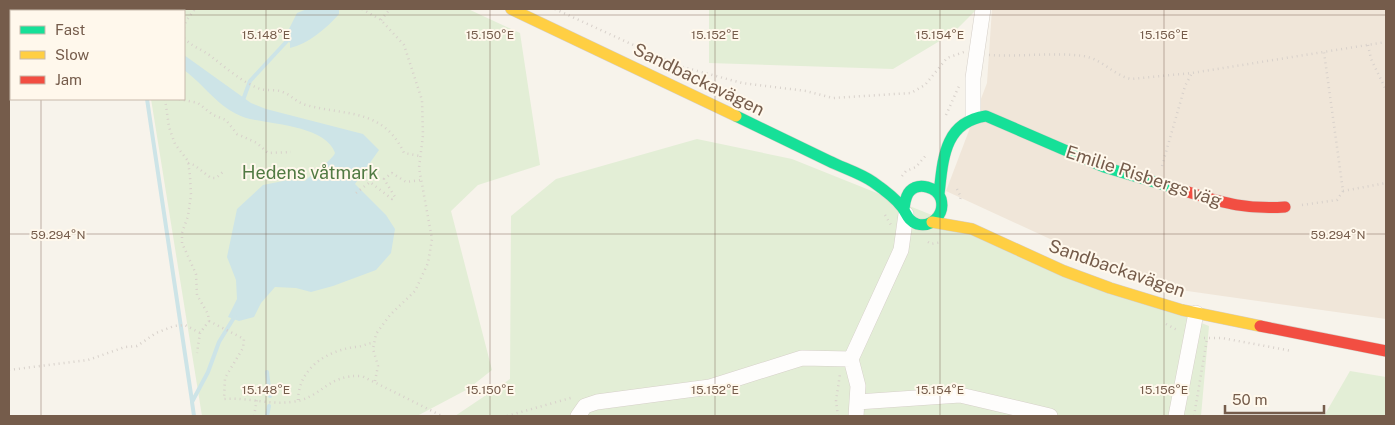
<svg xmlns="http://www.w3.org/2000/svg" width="1395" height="425" viewBox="0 0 1395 425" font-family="'Public Sans',sans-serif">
<rect width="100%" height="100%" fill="#f7f3eb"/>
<!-- residential -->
<path fill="#f0e6d9" d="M992 9H1386V319L1152 286 946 191 987 83Z"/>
<!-- green -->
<path fill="#e3eed6" d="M136 9H468L520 33 540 165 478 185 451 211 492 370 468 389 417 416H202L151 99H184V11H137Z
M709 9H977L953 33 893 69 709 63Z
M697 139 792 159 1209 326 1201 416H455L510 379 511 216 556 179Z
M1350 371 1386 377V416H1324Z"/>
<!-- water -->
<path fill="#cde4e7" d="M307 9H339V14C327 28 308 44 290 48V43L285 37 297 13Z
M184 55 251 103 266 109 363 134 379 150 355 184 386 215 395 229 391 253 376 270 333 286 311 292 296 288 275 287 261 303 254 317 239 321 228 317 237 299 236 280 227 257 237 209 263 185 288 180 305 181C312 174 333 159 335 153 327 127 273 124 250 119 221 112 207 87 184 70Z"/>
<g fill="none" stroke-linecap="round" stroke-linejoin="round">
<!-- stream -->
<path stroke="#cde4e7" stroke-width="4" d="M147 99 192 401
M243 100 250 81 287 41
M267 372 270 396
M194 416 192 402 208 372 219 342 235 316
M267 416 269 406"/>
<defs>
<path id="street" d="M973 116V78L983 9
M857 402 960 395 1050 416
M578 416 585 406 597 402 710 387 802 358 851 359
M856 416 858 386 851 359 901 250 906 214
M1176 416 1196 313"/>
<path id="fast" d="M736 116C767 131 798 146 829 161 843 168 860 173 873 182 883 189 895 198 902 207 907 214 908 221 917 224 932 228 945 214 941 199 937 187 919 182 910 191 905 196 905 203 904 209
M939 194C943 159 944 122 986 116L1104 167 1178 189"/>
<path id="slow" d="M511 9 736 116
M932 222 972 229 1064 271 1110 288 1182 310 1260 326"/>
<path id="jam" d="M1178 189C1219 201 1241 210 1285 207
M1260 326 1386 351"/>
</defs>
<!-- street casing -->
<use href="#street" stroke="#d6d0c9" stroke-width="16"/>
<!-- fast casing -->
<use href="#fast" stroke="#d6cfc8" stroke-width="12"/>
<!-- slow casing -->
<use href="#slow" stroke="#d6cfc8" stroke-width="12"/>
<!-- jam casing -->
<use href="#jam" stroke="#d6cfc8" stroke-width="12"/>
<!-- path -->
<path stroke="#d8d1cb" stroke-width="2.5" stroke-dasharray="1 4" stroke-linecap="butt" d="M362 9 381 20 404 45 422 100 423 135 419 168 432 239 428 263 415 291 390 315 376 334 373 349 378 366 375 381
M555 9 679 66 742 83 806 91 833 98 911 93 925 85 947 58 964 52
M381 20 390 9
M184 28 186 21 195 9
M184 38C192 47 202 49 212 57 226 68 242 82 260 89 267 91 276 89 283 92 291 95 296 102 306 105 346 116 383 108 404 153L420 156
M1368 45 1371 59 1386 90
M989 55C1020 57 1054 52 1083 56 1101 58 1113 75 1131 79L1192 73 1386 42
M165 99 169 127 175 144 188 161 190 176 191 195 188 216 182 233V243L196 274 197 295 208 314 209 321 200 333 197 353
M179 99 198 103 213 115 226 120 237 134 257 143 268 153 291 152
M946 115 959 86
M188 163 194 165 211 178H216L224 171
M1162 166 1185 86 1192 73
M902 176 906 171 916 167 927 154
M957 189 961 197 959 202
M1343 191 1386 183
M356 193 370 182 392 199 395 197 384 179 392 173 406 182 421 180
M1302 205 1337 200 1343 191 1324 52
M885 215 891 225
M928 242 931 244 942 242
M209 321 244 339 243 348 225 378 224 399C247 397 269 405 291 402 322 399 326 374 362 376L442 416
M1166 324 1179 331
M1204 338H1222L1292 351
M9 370 88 360 125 347 137 346 156 333 174 326 185 325 200 333
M298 400C299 368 326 351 355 347 362 347 367 343 374 343
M254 416 257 399
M507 416 574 397
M838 416 836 401 840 374
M1194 416 1207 339"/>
<!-- street -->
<use href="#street" stroke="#fefdfc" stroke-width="15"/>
<!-- fast -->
<use href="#fast" stroke="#16e098" stroke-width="11"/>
<!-- slow -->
<use href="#slow" stroke="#ffcf43" stroke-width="11"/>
<!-- jam -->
<use href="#jam" stroke="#f24e42" stroke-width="11"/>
</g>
<!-- ticks -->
<path fill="none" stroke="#755c4b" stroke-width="1" stroke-opacity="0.45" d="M41 9V11M266 9V416M490 9V416M715 9V416M940 9V416M1164 9V416M9 15H11M184 15H1386M41 99V416M9 234H1386"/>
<g text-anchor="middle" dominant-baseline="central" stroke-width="4" stroke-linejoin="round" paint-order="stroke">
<!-- street labels -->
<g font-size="18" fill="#755c4b" stroke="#fff8ec">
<text transform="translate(699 79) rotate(26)">Sandbackavägen</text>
<text transform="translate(1144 176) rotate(18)">Emilie Risbergs väg</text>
<text transform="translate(1117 268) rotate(19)">Sandbackavägen</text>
</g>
<!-- park labels -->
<g font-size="18" fill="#517a43" stroke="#fff8ec">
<text x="310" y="172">Hedens våtmark</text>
</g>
</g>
<g font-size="12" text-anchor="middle" fill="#755c4b" stroke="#fff8ec" stroke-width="4" stroke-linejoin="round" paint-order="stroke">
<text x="266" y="39">15.148°E</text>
<text x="490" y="39">15.150°E</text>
<text x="715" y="39">15.152°E</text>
<text x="940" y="39">15.154°E</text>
<text x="1164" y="39">15.156°E</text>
<text x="58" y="239">59.294°N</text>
<text x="1338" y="239">59.294°N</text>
<text x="266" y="394">15.148°E</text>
<text x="490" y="394">15.150°E</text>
<text x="715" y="394">15.152°E</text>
<text x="940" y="394">15.154°E</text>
<text x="1164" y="394">15.156°E</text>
</g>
<!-- border -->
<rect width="1395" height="425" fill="none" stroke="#755c4b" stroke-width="20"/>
<!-- legend -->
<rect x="10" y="10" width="175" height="90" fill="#fff8ec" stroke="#c8baac"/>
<rect x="20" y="26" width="25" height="8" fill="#16e098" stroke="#c8baac"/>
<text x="55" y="35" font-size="15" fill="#755c4b">Fast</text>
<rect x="20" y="51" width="25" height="8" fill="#ffcf43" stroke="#c8baac"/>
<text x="55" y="60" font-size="15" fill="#755c4b">Slow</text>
<rect x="20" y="76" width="25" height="8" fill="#f24e42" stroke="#c8baac"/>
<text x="55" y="85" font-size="15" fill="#755c4b">Jam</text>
<!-- scale -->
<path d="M1225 405v8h99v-8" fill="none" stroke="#755c4b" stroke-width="2.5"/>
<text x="1232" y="405" font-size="15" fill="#755c4b" stroke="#fff8ec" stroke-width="4" paint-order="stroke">50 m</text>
</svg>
